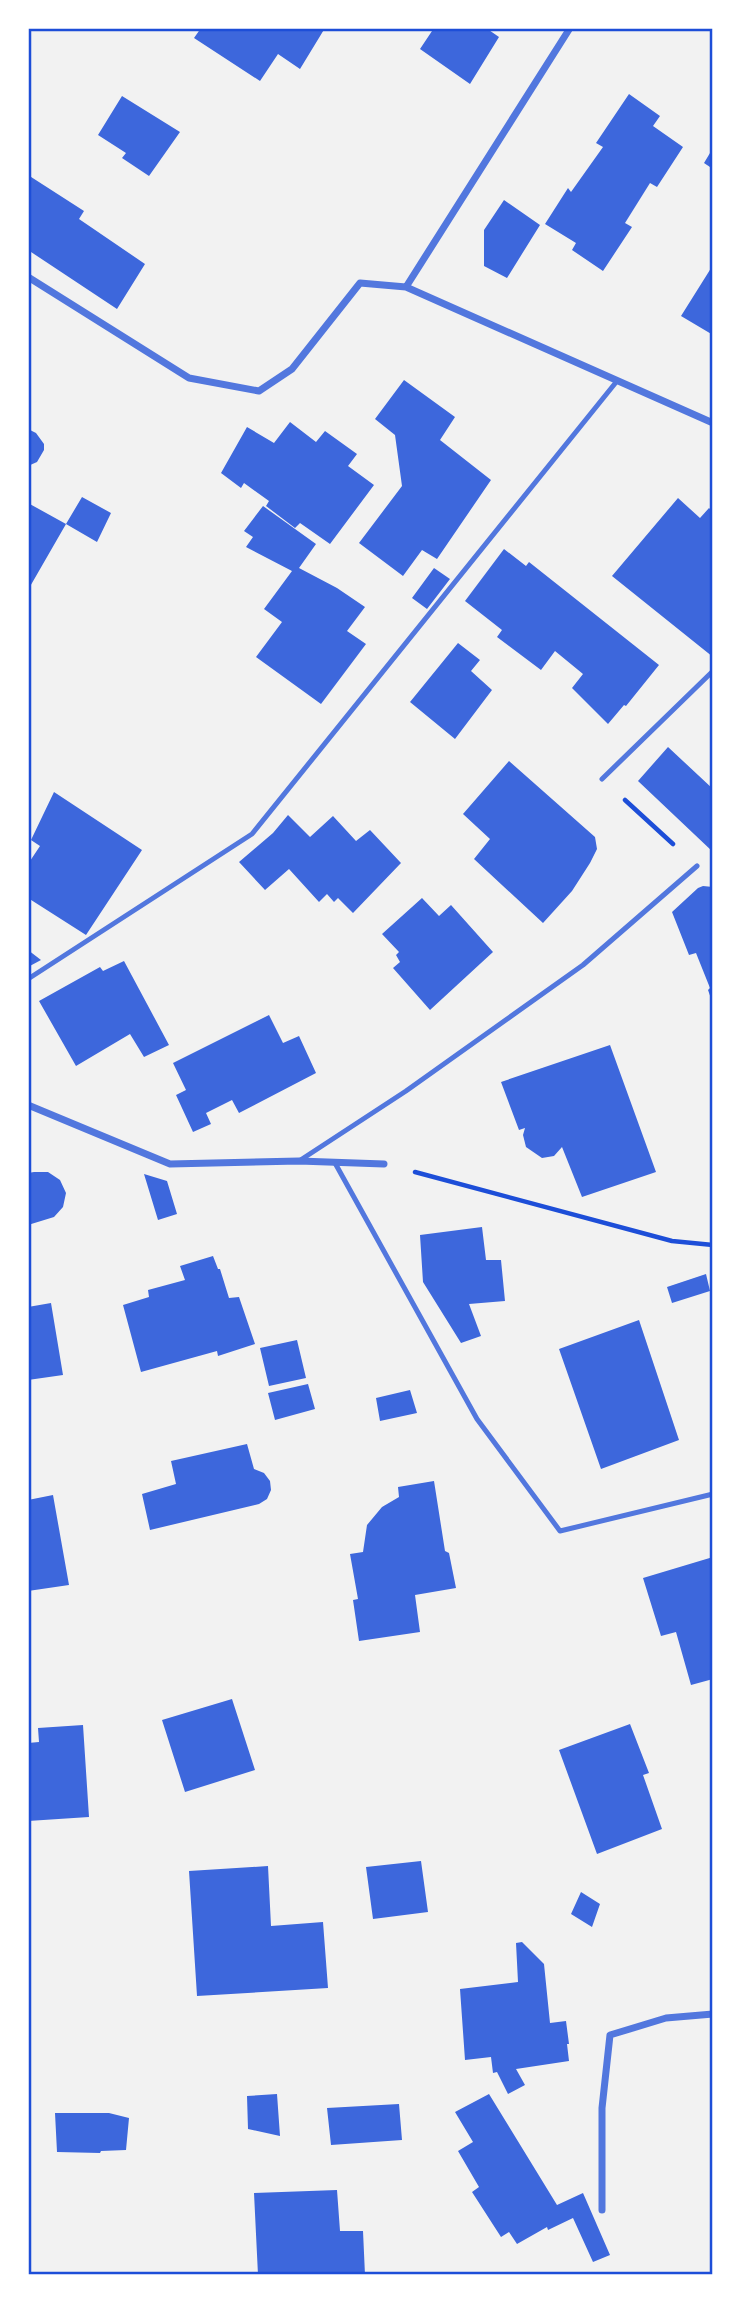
<svg xmlns="http://www.w3.org/2000/svg" width="741" height="2303" viewBox="0 0 741 2303" font-family="Quicksand,sans-serif">
<rect width="100%" height="100%" fill="#f2f2f2"/>
<!-- building -->
<path fill="#3d67dc" d="M201 28H325L300 69 278 54 260 81 194 38Z
M434 28H486L499 37 470 84 420 49Z
M629 94 660 116 653 126 683 147 657 187 650 183 625 223 632 227 603 271 572 250 576 243 545 224 568 188 571 192 603 147 596 143Z
M122 96 180 132 149 176 122 158 126 153 98 135Z
M713 148V169L704 163Z
M28 175 84 211 79 219 145 264 117 309 28 250Z
M504 200 540 225 507 278 484 266V230Z
M713 265V335L681 316Z
M404 380 455 417 440 440 491 480 437 559 422 550 403 576 359 543 402 486 395 435 375 419Z
M290 422 316 442 325 431 357 454 348 466 374 485 330 544 300 523 295 528 266 506 269 501 244 483 241 488 221 473 247 427 274 443Z
M28 429 36 433 44 444V450L37 462 28 466Z
M82 497 111 513 97 542 66 524Z
M678 498 700 518 709 508 713 512V657L612 576Z
M28 503 66 524 28 590Z
M263 506 316 544 299 568 337 588 365 607 347 631 366 644 321 704 256 657 282 622 264 609 292 571 246 547 253 537 244 531Z
M504 549 526 566 529 562 659 665 626 706 624 705 608 724 572 688 583 674 555 651 541 670 497 637 502 630 465 601Z
M434 568 450 579 427 609 412 598Z
M458 643 480 660 471 671 492 690 455 739 410 702Z
M668 747 713 789V852L638 781Z
M509 761 595 837 597 849 590 863 572 891 543 923 474 859 490 839 463 814Z
M54 792 142 850 86 935 28 898V864L40 846 31 840Z
M288 815 310 837 333 816 356 841 370 830 401 863 353 913 338 898 334 902 327 894 319 902 289 869 265 890 239 862 273 833Z
M703 886 713 887V1004L708 990 710 988 696 953 689 955 672 912 698 888Z
M422 898 439 916 451 905 493 952 430 1010 393 968 400 962 396 955 399 952 382 934Z
M28 950 41 960 28 967Z
M124 961 169 1045 144 1057 130 1034 76 1066 39 1001 100 967 103 971Z
M269 1015 283 1043 299 1036 316 1073 239 1113 232 1100 206 1113 211 1124 193 1132 176 1095 186 1090 173 1063Z
M610 1045 656 1172 582 1197 562 1147 554 1156 542 1158 526 1147 523 1135 525 1128 519 1130 501 1082Z
M34 1172H48L60 1180 66 1193 63 1207 54 1217 28 1225V1173Z
M144 1174 167 1181 177 1214 158 1220Z
M482 1227 486 1260H501L505 1301 469 1304 481 1336 461 1343 423 1282 420 1235Z
M213 1256 218 1269H220L229 1298 239 1297 255 1344 218 1356 217 1351 141 1372 123 1305 149 1297 148 1290 185 1280 180 1266Z
M706 1274 710 1291 672 1303 667 1287Z
M51 1303 63 1375 28 1380V1307Z
M639 1320 679 1440 601 1469 559 1349Z
M297 1340 306 1378 269 1386 260 1348Z
M308 1384 315 1409 275 1420 268 1393Z
M410 1390 417 1413 380 1421 376 1398Z
M247 1444 254 1469 264 1473 270 1481 271 1490 267 1499 259 1504 150 1530 142 1494 176 1484 171 1461Z
M434 1481 445 1551 449 1553 456 1588 415 1595 420 1632 359 1641 353 1600 358 1599 350 1554 363 1552 367 1525 382 1507 399 1497 398 1487Z
M53 1495 69 1585 28 1591V1500Z
M713 1557V1679L691 1685 676 1632 661 1636 643 1578Z
M232 1699 255 1770 185 1792 162 1720Z
M630 1724 649 1773 643 1775 662 1829 597 1854 559 1750Z
M83 1725 89 1817 28 1821V1743L39 1742 38 1728Z
M421 1861 428 1912 373 1919 366 1867Z
M268 1866 271 1926 323 1922 328 1988 197 1996 189 1871Z
M581 1892 600 1904 592 1927 571 1914Z
M522 1942 544 1964 550 2023 566 2021 569 2044H567L569 2061 516 2069 525 2085 508 2094 497 2072 493 2073 491 2057 465 2060 460 1989 518 1982 516 1943Z
M277 2094 280 2136 248 2129 247 2096Z
M489 2094 557 2205 583 2193 610 2255 593 2262 573 2218 548 2230 547 2227 517 2244 509 2232 501 2237 472 2192 479 2187 458 2151 473 2142 455 2112Z
M399 2104 402 2140 331 2145 327 2108Z
M55 2113H109L129 2118 126 2150 101 2151 100 2153 57 2152Z
M337 2190 340 2231H363L365 2275H258L254 2193Z"/>
<g fill="none" stroke-linecap="round" stroke-linejoin="round">
<!-- path -->
<path stroke="#1d4ed8" stroke-width="4.5" d="M625 800 673 844
M415 1172 672 1241 713 1245"/>
<!-- service -->
<path stroke="#5277de" stroke-width="5" d="M602 779 713 671
M28 979 252 834 617 381
M299 1161 406 1091 583 965 697 866
M335 1163 477 1419 560 1531 713 1494"/>
<!-- minor -->
<path stroke="#5277de" stroke-width="7" d="M28 277 189 378 259 391 292 369 360 283 406 287 713 423
M406 287 570 28
M28 1105 170 1164 299 1161 384 1164
M602 2210V2108L610 2035 666 2018 713 2014"/>
</g>
<!-- border -->
<rect width="741" height="2303" fill="none" stroke="#ffffff" stroke-width="60"/>
<rect x="30" y="30" width="681" height="2243" fill="none" stroke="#1d4ed8" stroke-width="2.5"/>
</svg>
